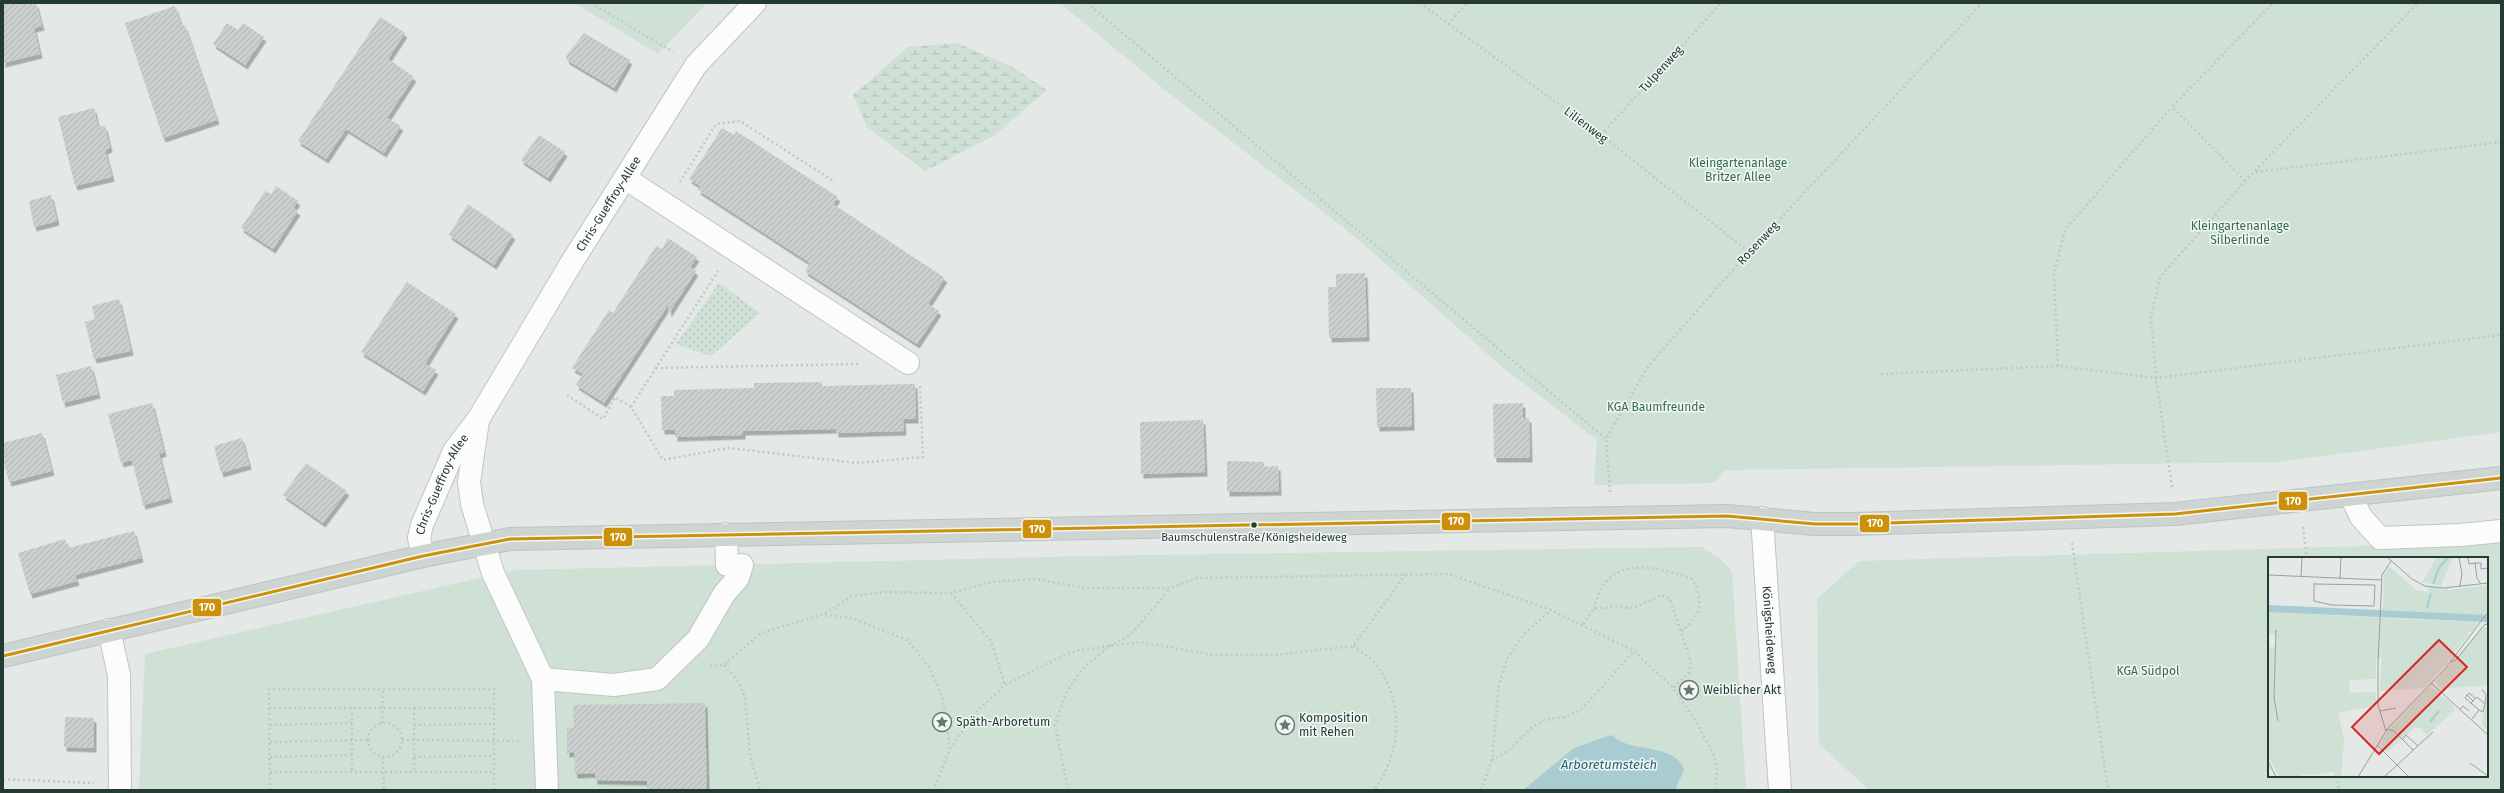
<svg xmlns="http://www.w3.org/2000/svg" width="2504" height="793" viewBox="0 0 2504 793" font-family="'Fira Sans',sans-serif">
<defs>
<pattern id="wetland-marsh" width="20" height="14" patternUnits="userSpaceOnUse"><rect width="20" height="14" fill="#cfe0d4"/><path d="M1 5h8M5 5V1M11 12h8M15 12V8" fill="none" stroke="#b2c1b7"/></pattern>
<pattern id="park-dots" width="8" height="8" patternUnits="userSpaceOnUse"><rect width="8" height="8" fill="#cfe0d4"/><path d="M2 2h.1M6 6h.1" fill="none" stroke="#b2c1b7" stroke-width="1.8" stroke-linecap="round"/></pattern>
<pattern id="building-hatch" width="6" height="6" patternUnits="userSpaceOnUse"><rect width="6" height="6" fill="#cbcfce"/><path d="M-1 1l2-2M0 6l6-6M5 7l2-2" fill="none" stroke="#aeb2b2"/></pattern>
<filter id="shadow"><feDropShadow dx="2.5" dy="4.5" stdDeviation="0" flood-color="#0004"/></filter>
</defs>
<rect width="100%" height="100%" fill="#e4e8e6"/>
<!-- wetland -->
<path fill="url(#wetland-marsh)" d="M956 43 1009 65 1047 90 995 135 925 171 867 127 853 95 908 47Z"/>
<!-- park -->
<path fill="url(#park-dots)" d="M719 283 760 313 711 356 676 344Z"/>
<!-- garden -->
<path fill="#cfe0d4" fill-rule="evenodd" d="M575 3H707L658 54Z
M1060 3H2501V432L2278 462 1726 470 1714 483 1594 485 1597 440 1501 366 1353 235 1165 90Z
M2501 542V790H1869L1819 744 1817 599 1859 561ZM2269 558H2487V776H2269Z
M1702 547 1722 560 1732 572 1746 790H139L145 654 516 570 1087 556Z"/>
<!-- water -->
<path fill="#a8ccd2" d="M1611 735C1616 738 1621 742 1627 744 1646 750 1677 748 1684 770L1675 790H1523L1574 748Z"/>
<!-- building -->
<path fill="url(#building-hatch)" filter="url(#shadow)" d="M3 3H36L42 26 34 28 40 54 3 63Z
M175 6 182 26H185L217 120 163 138 125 23Z
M380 17 405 33 388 59 414 77 387 118 401 126 384 153 346 129 326 159 298 141Z
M227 23 238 30 243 23 264 37 245 65 213 44Z
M584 33 630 60 614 88 567 60 566 56Z
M94 108 98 127 105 126 110 148 105 150 112 177 75 186 58 117Z
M722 128 734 135 736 131 838 197 833 204 945 278 928 304 939 311 917 344 805 271 810 263 698 190 700 186 689 179Z
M539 135 565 152 548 178 521 160Z
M276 186 298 201 293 208 298 211 273 249 241 228 265 191 271 194Z
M51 195 57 221 34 227 29 201Z
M468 204 513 235 494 265 449 235Z
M668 238 697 257 690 267 696 271 669 313 668 305 604 403 576 385 583 374 572 368 609 310 613 313 656 246 662 249Z
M1365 273 1367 337 1329 338 1328 287H1336V274Z
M407 282 456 314 425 364 436 370 423 391 361 352Z
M119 299 131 351 94 359 85 322 95 319 92 306Z
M91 366 98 394 63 403 56 375Z
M822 382V386L915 384 916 419H903L904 431 836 433V429L743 431V435L675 437V430H662L661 396H674V390L754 388V383Z
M1376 388H1411L1412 426 1377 427Z
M152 403 164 452 159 454 170 498 143 505 132 460 121 463 108 414Z
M1523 403V418H1529L1530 458H1494L1493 404Z
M1203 420 1205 472 1141 474 1140 422Z
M42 433 52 471 9 482 3 459V443Z
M242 438 249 465 221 473 214 446Z
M1227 461 1264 462V467L1278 466 1279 491 1227 492Z
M306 463 347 491 323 523 283 495Z
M134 531 141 558 75 575 77 581 30 594 18 553 65 539 68 548Z
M705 703 707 790H647V781L595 780V773L575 774 574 752 567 753V728L574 727 573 705Z
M65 717 94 718V748L64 747Z"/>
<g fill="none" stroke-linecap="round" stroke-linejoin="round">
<defs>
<g id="minor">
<path d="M625 178 908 363"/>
<path d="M478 421 469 482 472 504 493 573 543 679 547 790"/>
<path d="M2351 496 2361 517 2380 538 2460 535 2501 531"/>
<path id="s1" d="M1762 518 1780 790"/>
<path d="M726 534 727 565"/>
<path id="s2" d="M423 556 419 538 422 525 454 451 479 418 572 262 696 65 755 3"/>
<path d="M109 630 119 675 120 790"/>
<path d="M543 679 614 685 657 679 698 639 724 594 738 578 742 565"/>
</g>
<path id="major" d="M3 656 423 556 510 539 1727 516 1815 524H1854L2175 514 2501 478"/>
</defs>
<!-- minor casing -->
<use href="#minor" stroke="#c1c5c3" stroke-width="24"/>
<!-- major casing -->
<use href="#major" stroke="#bdc4c2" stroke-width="24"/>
<!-- path -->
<path stroke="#c1c8c5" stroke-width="2.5" stroke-dasharray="2 3" stroke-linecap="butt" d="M591 3 673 52
M1087 3 1606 439
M1420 3 1601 135 1749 252
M1448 24 1467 3
M1601 135 1721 3
M2256 172 2501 142
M2245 181 2172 107 2273 3
M680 182 716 124 740 121 835 182
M2058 366 2054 274 2065 230 2172 107
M656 368 859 364
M1881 374 2058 366 2156 378 2501 335
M567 395 603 419 615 397 631 407 663 460 728 448 857 463 923 457 920 386
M631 407 718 271
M2172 487 2156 378 2151 317 2160 277 2245 181 2418 3
M1610 492 1606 439 1649 365 1749 252 1982 3
M2303 527 2307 558
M2072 543 2108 790
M951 593 991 641 1005 685
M1594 609C1605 555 1651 564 1692 579 1705 601 1701 617 1680 632
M825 615 852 618 907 640 929 666 943 699 950 749 933 790
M1583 624 1594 609 1616 606 1632 608 1662 595 1670 599 1691 662 1689 673 1673 688
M1353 646C1361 652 1371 658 1377 666 1405 703 1401 754 1374 790
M724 665 739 682 745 698 750 756 760 790
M710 666 724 665 761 633 824 614 852 596 885 592 951 593 991 582 1035 579 1085 588H1171L1197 578 1449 574 1551 610 1634 651 1673 688 1695 720 1714 755 1717 768 1716 790
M269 708H494
M352 708V772
M414 708V773
M368 740a17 17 0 1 1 34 0a17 17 0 1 1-34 0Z
M382 723 383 689
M270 725 352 723
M414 725 494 724
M402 740 519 741
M270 742 368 740
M950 749 975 713 1005 685 1062 656 1080 650 1141 642 1213 655H1277L1353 646 1407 573
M270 757 352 755
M383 757 384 790
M414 757 494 756
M1492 760 1508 751 1530 729 1544 720 1566 717 1581 710 1634 651
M270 772H494
M2337 776 2339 790
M3 779 94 783
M270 790 269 689H494V790H440
M1068 790 1055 725 1066 693 1083 668 1107 648 1131 634 1170 589
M1481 790 1492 760 1499 685 1507 659 1525 633 1551 610"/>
<!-- minor -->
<use href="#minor" stroke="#fbfcfb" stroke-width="22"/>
<!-- major -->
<use href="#major" stroke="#ced4d2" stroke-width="22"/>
<defs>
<path id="bus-1" d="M3 656 423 556 510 539 1727 516 1815 524H1854L2175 514 2501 478"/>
</defs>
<!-- bus-1 casing -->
<use href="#bus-1" stroke="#f2f7f5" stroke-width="6"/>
<!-- bus-1 -->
<use href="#bus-1" stroke="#cd900a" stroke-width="3"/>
</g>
<!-- icons -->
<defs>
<symbol id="sight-ring" viewBox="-11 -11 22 22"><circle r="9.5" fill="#f2f7f5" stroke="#677772" stroke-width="1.5"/><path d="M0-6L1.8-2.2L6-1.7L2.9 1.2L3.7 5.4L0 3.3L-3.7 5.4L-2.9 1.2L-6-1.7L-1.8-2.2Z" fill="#677772"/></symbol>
</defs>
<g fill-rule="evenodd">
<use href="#sight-ring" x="1678" y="679" width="22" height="22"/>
<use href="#sight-ring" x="931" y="711" width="22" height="22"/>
<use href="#sight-ring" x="1274" y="714" width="22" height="22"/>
</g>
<!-- markers -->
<circle fill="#243a34" stroke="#f2f7f5" stroke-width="1.5" cx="1254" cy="525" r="3.5"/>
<g text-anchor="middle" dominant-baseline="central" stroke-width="3" stroke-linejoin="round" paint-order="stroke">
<!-- bus labels -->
<g font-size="11" fill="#243a34" stroke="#f2f7f5">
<text x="1254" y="537">Baumschulenstraße/Königsheideweg</text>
</g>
<!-- street labels -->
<g font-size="12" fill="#243a34" stroke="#f2f7f5">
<text transform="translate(1661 69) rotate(-48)">Tulpenweg</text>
<text transform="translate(1586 125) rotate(37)">Lilienweg</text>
<text stroke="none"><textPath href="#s2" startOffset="404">Chris-Gueffroy-Allee</textPath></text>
<text transform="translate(1758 243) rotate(-47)">Rosenweg</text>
<text stroke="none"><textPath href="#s2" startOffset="77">Chris-Gueffroy-Allee</textPath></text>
<text stroke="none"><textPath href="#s1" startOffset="112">Königsheideweg</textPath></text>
</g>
<!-- park labels -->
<g font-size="12" fill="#326c49" stroke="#f2f7f5">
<text x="1738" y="163">Kleingartenanlage<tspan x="1738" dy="14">Britzer Allee</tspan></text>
<text x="2240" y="226">Kleingartenanlage<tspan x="2240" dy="14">Silberlinde</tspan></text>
<text x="1656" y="407">KGA Baumfreunde</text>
<text x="2148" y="671">KGA Südpol</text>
</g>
<!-- poi labels -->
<g font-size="12" fill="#243a34" stroke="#f2f7f5" text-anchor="start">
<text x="1703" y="690">Weiblicher Akt</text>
<text x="1299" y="718">Komposition<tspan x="1299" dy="14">mit Rehen</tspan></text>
<text x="956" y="722">Späth-Arboretum</text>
</g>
<!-- water labels -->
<g font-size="13" font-style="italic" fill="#24626f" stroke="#f2f7f5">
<text x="1609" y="764">Arboretumsteich</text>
</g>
</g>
<!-- overview -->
<g transform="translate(2268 557)">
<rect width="220" height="220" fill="#e4e8e6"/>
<path d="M27 155 40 156V169L60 158 64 197 75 196 73 220H67L66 214 55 217H33L34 220H11L0 199V169L7 167 11 176 19 175V167Z" fill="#cfe0d4"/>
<path d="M169 0H185L173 29 154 25ZM160 30 180 31 181 36 212 53 216 58 114 53V51L156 54ZM0 55 158 63 211 64 204 75 115 71 113 101H107L108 71 0 67Z" fill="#cfe0d4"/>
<path d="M121 9 148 33 160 35 156 54 115 52 116 18ZM220 28V52L216 58 211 55 212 53 181 36V33ZM0 67 108 71V122L81 123 82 136 108 135V149L70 156 76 182 75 196 64 197 60 158 40 170V156L27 155V167H19V175L11 176 7 167 0 169V90H8V78L0 77ZM216 69 220 72V128L173 132 168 124ZM115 71 197 74 201 77 179 106 156 131 112 134ZM162 129 186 149V154L159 178 151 170 146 171 119 195 112 187 121 172ZM220 137V174L213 167Z" fill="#cfe0d4"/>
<path d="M0 48 220 58V65L0 55Z" fill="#a8ccd2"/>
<path fill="none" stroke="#a8ccd2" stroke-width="2" d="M165 27 171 11 180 0M159 51 163 36M162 165 171 154"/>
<path fill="none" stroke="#97a29f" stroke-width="1" d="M119 0 144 22 157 29 176 31 220 26M191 0 194 17 192 29M200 0 201 7 207 6M0 18 114 23M33 20 34 0M72 21 73 0M46 27 107 28 106 49 64 48 46 44V26M213 27 209 21 207 6H213V12L220 11M8 73 6 141 10 164M183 105 188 103 217 67 220 68M163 126 220 178M214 132 218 138 217 147M199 138 197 141 211 153 204 162M205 144 199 138 201 136 207 141M203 146 209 140 217 147 215 155 211 153M192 152 195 149 201 154M112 154 128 151M119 172 126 174 145 193M118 174 110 148V105L114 18 123 4M134 183 138 178 150 189M109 188 141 220M0 204 8 220M202 206 220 219M90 220 120 171 177 112 220 55M116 220 165 175"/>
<path fill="#d62828" fill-opacity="0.15" stroke="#d62828" stroke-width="2" d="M171 83 199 110 111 197 84 170Z"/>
<rect width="220" height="220" fill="none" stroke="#243a34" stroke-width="2"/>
</g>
<g stroke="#f2f7f5" stroke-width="1.5">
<rect x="2278" y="491" width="30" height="20" rx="4" fill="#cd900a"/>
<rect x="1441" y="512" width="30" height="19" rx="4" fill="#cd900a"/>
<rect x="1859" y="514" width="31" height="19" rx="4" fill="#cd900a"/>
<rect x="1022" y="519" width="30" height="20" rx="4" fill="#cd900a"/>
<rect x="603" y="527" width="30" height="20" rx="4" fill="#cd900a"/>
<rect x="192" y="598" width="30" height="19" rx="4" fill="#cd900a"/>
</g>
<g font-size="11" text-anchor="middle" font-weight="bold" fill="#fff">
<text x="2293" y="505">170</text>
<text x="1456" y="525">170</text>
<text x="1875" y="527">170</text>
<text x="1037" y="533">170</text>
<text x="618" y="541">170</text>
<text x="207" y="611">170</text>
</g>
<!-- border -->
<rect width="2504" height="793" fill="none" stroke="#243a34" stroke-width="8"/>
</svg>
